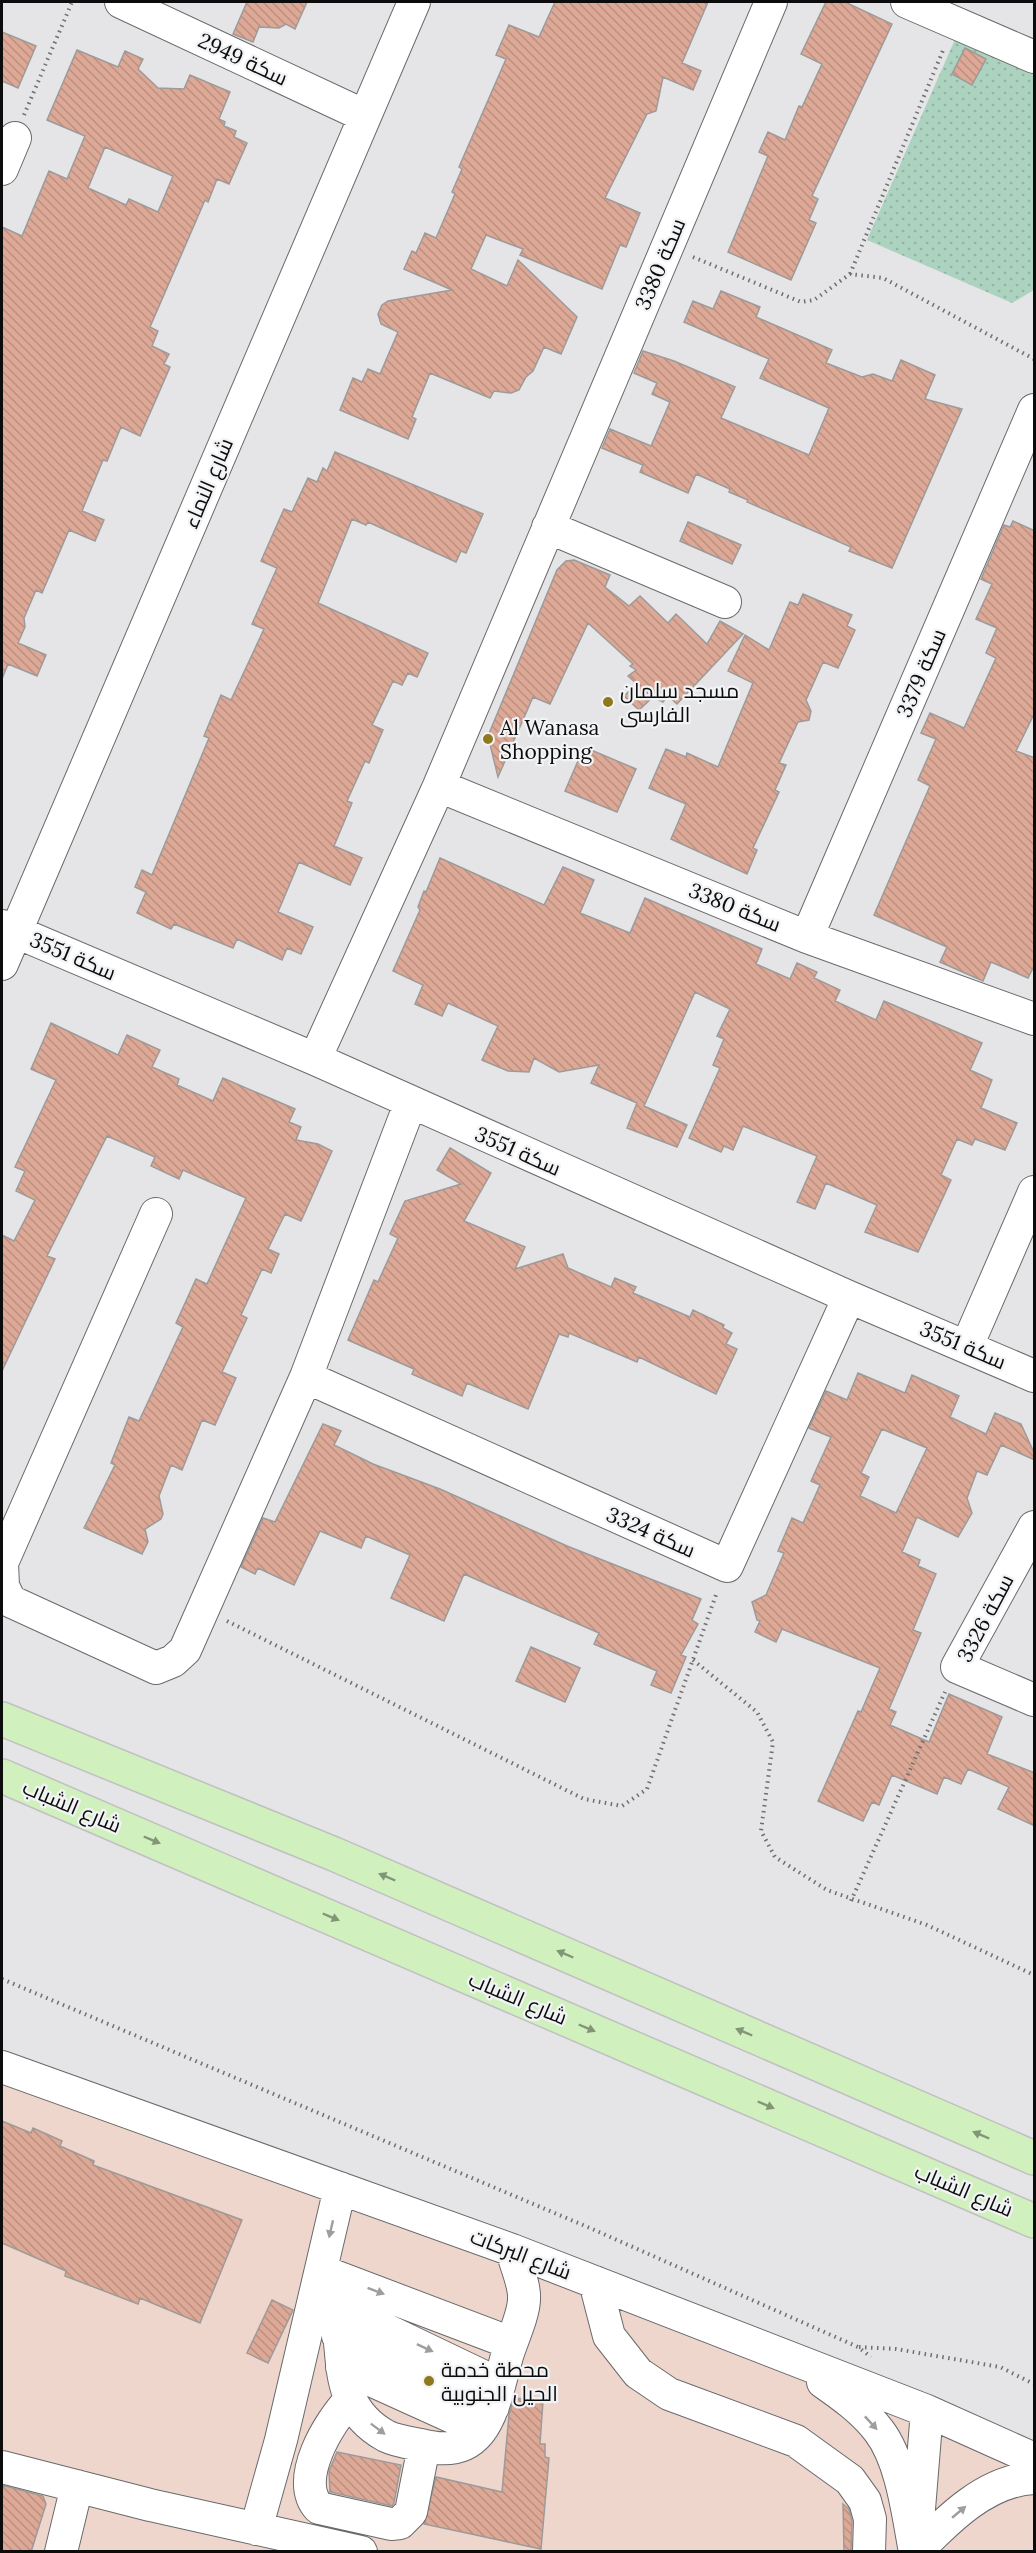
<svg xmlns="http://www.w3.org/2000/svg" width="1036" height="2553" viewBox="0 0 1036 2553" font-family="Lora,Cairo,serif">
<defs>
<pattern id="grass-dots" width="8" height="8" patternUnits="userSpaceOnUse" patternTransform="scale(1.5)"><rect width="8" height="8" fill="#acd3bf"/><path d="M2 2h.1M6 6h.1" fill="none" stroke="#93b4a3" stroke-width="1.8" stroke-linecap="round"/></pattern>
<pattern id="building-back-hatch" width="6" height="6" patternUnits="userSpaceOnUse" patternTransform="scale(1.5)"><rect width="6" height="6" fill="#dda996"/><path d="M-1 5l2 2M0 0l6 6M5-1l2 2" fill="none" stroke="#bc9080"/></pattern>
</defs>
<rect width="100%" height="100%" fill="#e5e5e8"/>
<!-- commercial -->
<path fill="#efd6cd" d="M2 2067 1034 2461V2551H2Z"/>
<!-- grass -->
<path fill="url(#grass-dots)" d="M956 37 1034 71V290L1012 303 867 240Z"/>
<!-- building -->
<path fill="url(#building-back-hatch)" stroke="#9d9a99" stroke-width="1.5" fill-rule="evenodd" d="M247 2H307L295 29 286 24 279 28 259 27 253 42 233 34Z
M555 2H708L682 63 701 71 693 90 663 77 656 111 647 114 605 198 640 213 626 247 620 245 602 289 520 255 523 249 486 235 471 269 507 286 518 260 577 317 561 354 544 347 533 371 526 377 519 390 511 393 494 391 490 398 430 373 412 417 416 419 408 439 340 410 353 378 362 382 368 369 380 374 398 332 381 324 378 314 382 305 388 301 452 290 404 269 412 251 416 253 425 233 436 238 455 194 452 192 462 169 459 167 506 59 496 55 509 25 539 37Z
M826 2H845L892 24 812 196 818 199 809 220 816 223 791 280 728 252 768 156 759 152 768 132 785 140 799 106 802 107 822 64 801 54Z
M2 32 36 46 18 88 2 81Z
M965 48 986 59 972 85 952 74Z
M77 50 118 67 125 51 143 59 138 69 158 88 184 89 190 75 230 92 219 119 225 122 224 126 236 131 234 137 247 143 229 184 217 179 208 202 205 200 150 327 158 331 152 346 169 354 164 364 170 367 140 436 121 427 107 461 103 460 82 511 104 520 95 541 69 530 42 593 36 590 24 618 25 627 18 643 46 655 37 676 8 664 2 679V227L22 236 49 171 67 179 85 136 47 120ZM105 147 173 176 158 212 129 199 126 205 88 188Z
M721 291 760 307 756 317 832 350 826 363 862 377 873 374 892 381 901 360 935 375 925 399 962 409 892 568 849 551 851 547 747 502 748 500 729 492 730 489 696 474 688 493 640 472 643 465 602 448 610 429 651 446 670 402 652 394 657 383 634 373 643 351 674 361 735 387 721 418 809 455 829 408 760 378 769 359 684 322 693 301 713 309Z
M335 452 483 514 466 553 461 551 456 562 368 522 366 525 352 519 318 603 428 653 417 677 408 673 402 685 393 681 372 725 383 730 369 763 365 761 347 801 352 803 334 846 362 858 350 885 299 862 278 912 313 927 301 954 287 948 282 960 237 939 233 948 174 924 171 929 137 913 146 892 135 887 142 870 152 875 209 738 204 736 221 695 231 700 264 629 252 624 277 568 261 561 284 509 292 512 308 478 317 482 323 468 327 471Z
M1013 521 1035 531V712L1016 751 1035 758V964L1028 978 991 962 983 981 940 962 947 947 874 915 930 786 918 780 936 739 921 733 930 713 964 728 996 658 986 653 997 628 976 619 992 584 981 579 1004 525 1010 527Z
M688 522 741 545 732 564 680 541Z
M574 560 610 575 605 587 629 606 640 596 668 623 676 614 707 644 720 621 743 634 677 704 668 696 663 702 653 697 639 710 624 696 637 684 628 676 636 670 630 666 633 664 588 623 550 704 533 697 498 777 488 736 557 570 566 561Z
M803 594 852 615 847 626 855 630 838 668 823 662 806 700 811 711 809 720 798 722 779 763 786 765 775 790 779 792 753 848 757 850 747 874 671 839 686 804 649 788 666 749 686 757 687 753 718 767 753 683 728 671 745 635 769 650 790 602 798 605Z
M584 747 636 769 617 812 565 791Z
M440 858 544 905 563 867 594 880 580 913 630 933 645 898 762 949 756 964 790 979 797 963 817 972 814 978 840 990 835 1001 876 1020 884 1001 982 1043 970 1070 992 1080 981 1108 1017 1123 1005 1150 975 1139 972 1145 957 1139 941 1175 951 1180 918 1252 865 1232 877 1205 826 1183 815 1209 797 1202 817 1156 743 1126 733 1150 724 1146 721 1152 689 1138 720 1068 713 1065 724 1039 717 1036 730 1009 695 992 644 1106 687 1125 677 1147 627 1128 637 1103 591 1083 599 1065 559 1072 534 1058 529 1072 508 1071 482 1060 498 1026 448 1003 442 1016 415 1004 423 985 393 971 420 910 418 907 424 891 426 892Z
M51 1023 118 1055 127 1035 160 1050 152 1067 179 1079 177 1085 213 1101 223 1078 295 1109 289 1122 301 1127 296 1140 318 1144 332 1151 301 1221 285 1214 268 1249 279 1254 271 1273 262 1269 241 1315 247 1318 222 1372 236 1378 215 1425 202 1420 182 1470 171 1465 159 1496 163 1514 161 1519 145 1529 148 1542 142 1554 84 1528 115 1465 111 1463 129 1417 139 1421 183 1327 176 1323 196 1279 207 1284 246 1198 183 1170 179 1179 151 1166 155 1157 107 1136 47 1256 55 1259 2 1371V1235L14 1241 35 1200 16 1191 25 1171 15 1167 56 1080 31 1069Z
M450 1148 491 1173 464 1221 525 1247 515 1269 563 1254 568 1268 611 1287 615 1278 636 1287 633 1293 690 1317 693 1310 724 1325 723 1328 732 1333 726 1344 737 1349 716 1394 639 1357 637 1362 569 1333 568 1337 559 1334 528 1409 467 1383 462 1396 412 1374 414 1369 348 1340 374 1280 378 1282 398 1238 390 1234 405 1201 461 1184 437 1170Z
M858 1373 905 1393 912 1375 959 1396 950 1417 986 1434 995 1413 1021 1424 1035 1455V1460L1001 1445 987 1475 977 1471 967 1498 972 1513 958 1537 917 1517 902 1552 920 1560 918 1566 936 1574 913 1630 921 1633 889 1709 896 1712 890 1725 929 1742 949 1694 1002 1717 987 1754 1035 1773V1826L998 1809 1009 1787 968 1769 961 1784 944 1777 937 1794 892 1775 879 1805 872 1802 863 1821 818 1801 858 1711 861 1712 880 1668 782 1629 776 1642 755 1632 760 1621 757 1620 752 1602 766 1595 784 1553 778 1551 792 1518 803 1523 820 1485 811 1481 831 1437 809 1428 826 1391 847 1400ZM882 1429 927 1448 896 1513 860 1496 869 1477 861 1473Z
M323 1424 341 1431 334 1445 373 1464 440 1489 567 1546 701 1599 692 1620 698 1624 681 1655 686 1657 671 1693 651 1685 657 1671 594 1644 599 1633 464 1574 444 1621 391 1598 410 1555 366 1536 361 1548 320 1531 294 1585 258 1568 255 1574 241 1567 263 1518 275 1522Z
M531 1647 580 1668 565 1702 516 1681Z
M2 2121 31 2133 33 2128 62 2141 60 2146 94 2161 93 2165 242 2220 200 2323 140 2298 138 2304 65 2276 66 2271 2 2243Z
M272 2300 293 2310 268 2363 247 2353Z
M514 2398 543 2401 540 2444H545V2457L549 2458 541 2549 424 2524 436 2477 502 2492 509 2415Z
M337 2452 401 2465 394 2503 392 2506 330 2492 329 2471Z
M2 2485 43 2496 46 2504 31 2552H2Z
M843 2504 849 2509 852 2521 851 2552H844Z"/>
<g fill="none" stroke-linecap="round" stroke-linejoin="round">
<defs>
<path id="minor" d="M121 2 365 116
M907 2 1034 57
M2 169 15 138
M548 527 725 602
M439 786 807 937 1034 1019
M2 926 315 1059 849 1297 1034 1376
M807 937 1034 410
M2 964 414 2
M315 1059 439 786 771 2
M156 1214 2 1563 3 1586 10 1601 156 1668 173 1661 185 1650 306 1377 410 1104
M967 1346 1034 1192
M306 1377 727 1566 849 1297
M1034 1527 957 1667 1034 1700
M2 2067 512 2250 927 2411 1034 2459
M321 2271 511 2343
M595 2282 609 2336 638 2373 669 2394 796 2441 850 2480 865 2501 870 2519 869 2552
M319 2284C360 2324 316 2397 386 2436 396 2441 410 2443 421 2445 488 2463 493 2405 507 2356 512 2340 524 2314 524 2299 525 2284 515 2264 512 2250
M334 2305 499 2384
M338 2336 493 2407
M342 2367 481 2430
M823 2382C843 2396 864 2411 879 2431 902 2461 908 2515 915 2552
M350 2400C329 2422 293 2480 319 2508L391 2524 400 2523 411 2512 424 2446
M2 2467 150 2505 361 2552
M918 2521 927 2411
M256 2529 281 2440 340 2188
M61 2552 77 2486
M916 2552C948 2519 987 2480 1034 2478"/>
<path id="major" d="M2 1719 334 1854 1034 2158
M2 1776 1034 2221"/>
</defs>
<!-- minor casing -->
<use href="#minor" stroke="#6a6a6c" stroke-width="34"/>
<!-- major casing -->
<use href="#major" stroke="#c0c0c0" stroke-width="36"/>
<!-- path -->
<path stroke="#6f6f71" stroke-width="4" stroke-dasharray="1.5 4.5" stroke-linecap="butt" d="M24 115 72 2
M693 257 801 302 814 300 850 274 883 278 1034 359
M850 274 944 48
M227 1621 584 1799 622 1806 647 1789 717 1592
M693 1660 757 1712 773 1742 761 1831 775 1857 827 1890 927 1925 1034 1975
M851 1901 945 1692
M2 1979 590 2228 858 2347 871 2357
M859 2347 896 2349 1000 2367 1034 2384"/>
<!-- minor -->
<use href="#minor" stroke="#fff" stroke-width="32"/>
<!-- major -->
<use href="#major" stroke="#d0f1be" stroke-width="33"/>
</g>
<!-- one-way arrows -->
<defs><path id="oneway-solid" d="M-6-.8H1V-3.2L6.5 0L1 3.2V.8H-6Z" transform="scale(1.5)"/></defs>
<g fill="#829577">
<use href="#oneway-solid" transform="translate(152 1840) rotate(23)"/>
<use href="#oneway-solid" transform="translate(387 1877) rotate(-157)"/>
<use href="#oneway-solid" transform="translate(331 1917) rotate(23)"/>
<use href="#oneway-solid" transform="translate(565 1954) rotate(-157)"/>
<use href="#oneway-solid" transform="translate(587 2028) rotate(23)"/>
<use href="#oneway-solid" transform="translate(744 2032) rotate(-157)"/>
<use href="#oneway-solid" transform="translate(766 2105) rotate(23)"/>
<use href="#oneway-solid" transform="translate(981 2135) rotate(-157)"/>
</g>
<g fill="#9e9e9e">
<use href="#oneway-solid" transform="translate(331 2229) rotate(103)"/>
<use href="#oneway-solid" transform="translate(376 2291) rotate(21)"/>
<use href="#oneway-solid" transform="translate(425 2348) rotate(25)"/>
<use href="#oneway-solid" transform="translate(871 2423) rotate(47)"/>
<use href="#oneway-solid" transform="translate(378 2429) rotate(37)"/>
<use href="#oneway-solid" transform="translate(959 2512) rotate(-40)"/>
</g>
<!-- markers -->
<g fill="#8e791f" stroke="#f2f3f5" stroke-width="2">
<circle cx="608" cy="702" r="6"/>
<circle cx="488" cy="739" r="6"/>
<circle cx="429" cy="2381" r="6"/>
</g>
<g text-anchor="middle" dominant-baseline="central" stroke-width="4.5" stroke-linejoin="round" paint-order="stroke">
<!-- street labels -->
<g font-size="21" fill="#0c0c0d" stroke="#f2f3f5">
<text transform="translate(243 59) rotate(25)">سكة 2949</text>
<text transform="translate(660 264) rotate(-67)">سكة 3380</text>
<text transform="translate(208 483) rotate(-67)">شارع النماء</text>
<text transform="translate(921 673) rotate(-67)">سكة 3379</text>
<text transform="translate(735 907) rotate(22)">سكة 3380</text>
<text transform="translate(73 956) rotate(23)">سكة 3551</text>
<text transform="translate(518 1151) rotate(24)">سكة 3551</text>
<text transform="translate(963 1345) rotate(23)">سكة 3551</text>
<text transform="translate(651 1532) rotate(24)">سكة 3324</text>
<text transform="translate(985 1618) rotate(-62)">سكة 3326</text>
<text transform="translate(72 1806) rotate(23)">شارع الشباب</text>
<text transform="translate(518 1998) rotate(23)">شارع الشباب</text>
<text transform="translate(964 2190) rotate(23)">شارع الشباب</text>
<text transform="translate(521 2254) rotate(21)">شارع البركات</text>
</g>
<!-- poi labels -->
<g font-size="21" fill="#0c0c0d" stroke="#f2f3f5" text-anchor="start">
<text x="620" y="690">مسجد سلمان<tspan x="620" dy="24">الفارسى</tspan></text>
<text x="500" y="727">Al Wanasa<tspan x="500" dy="24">Shopping</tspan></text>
<text x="441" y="2369">محطة خدمة<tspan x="441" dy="24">الحيل الجنوبية</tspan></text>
</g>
</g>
<!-- border -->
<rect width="1036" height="2553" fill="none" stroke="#0c0c0d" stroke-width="6"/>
</svg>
